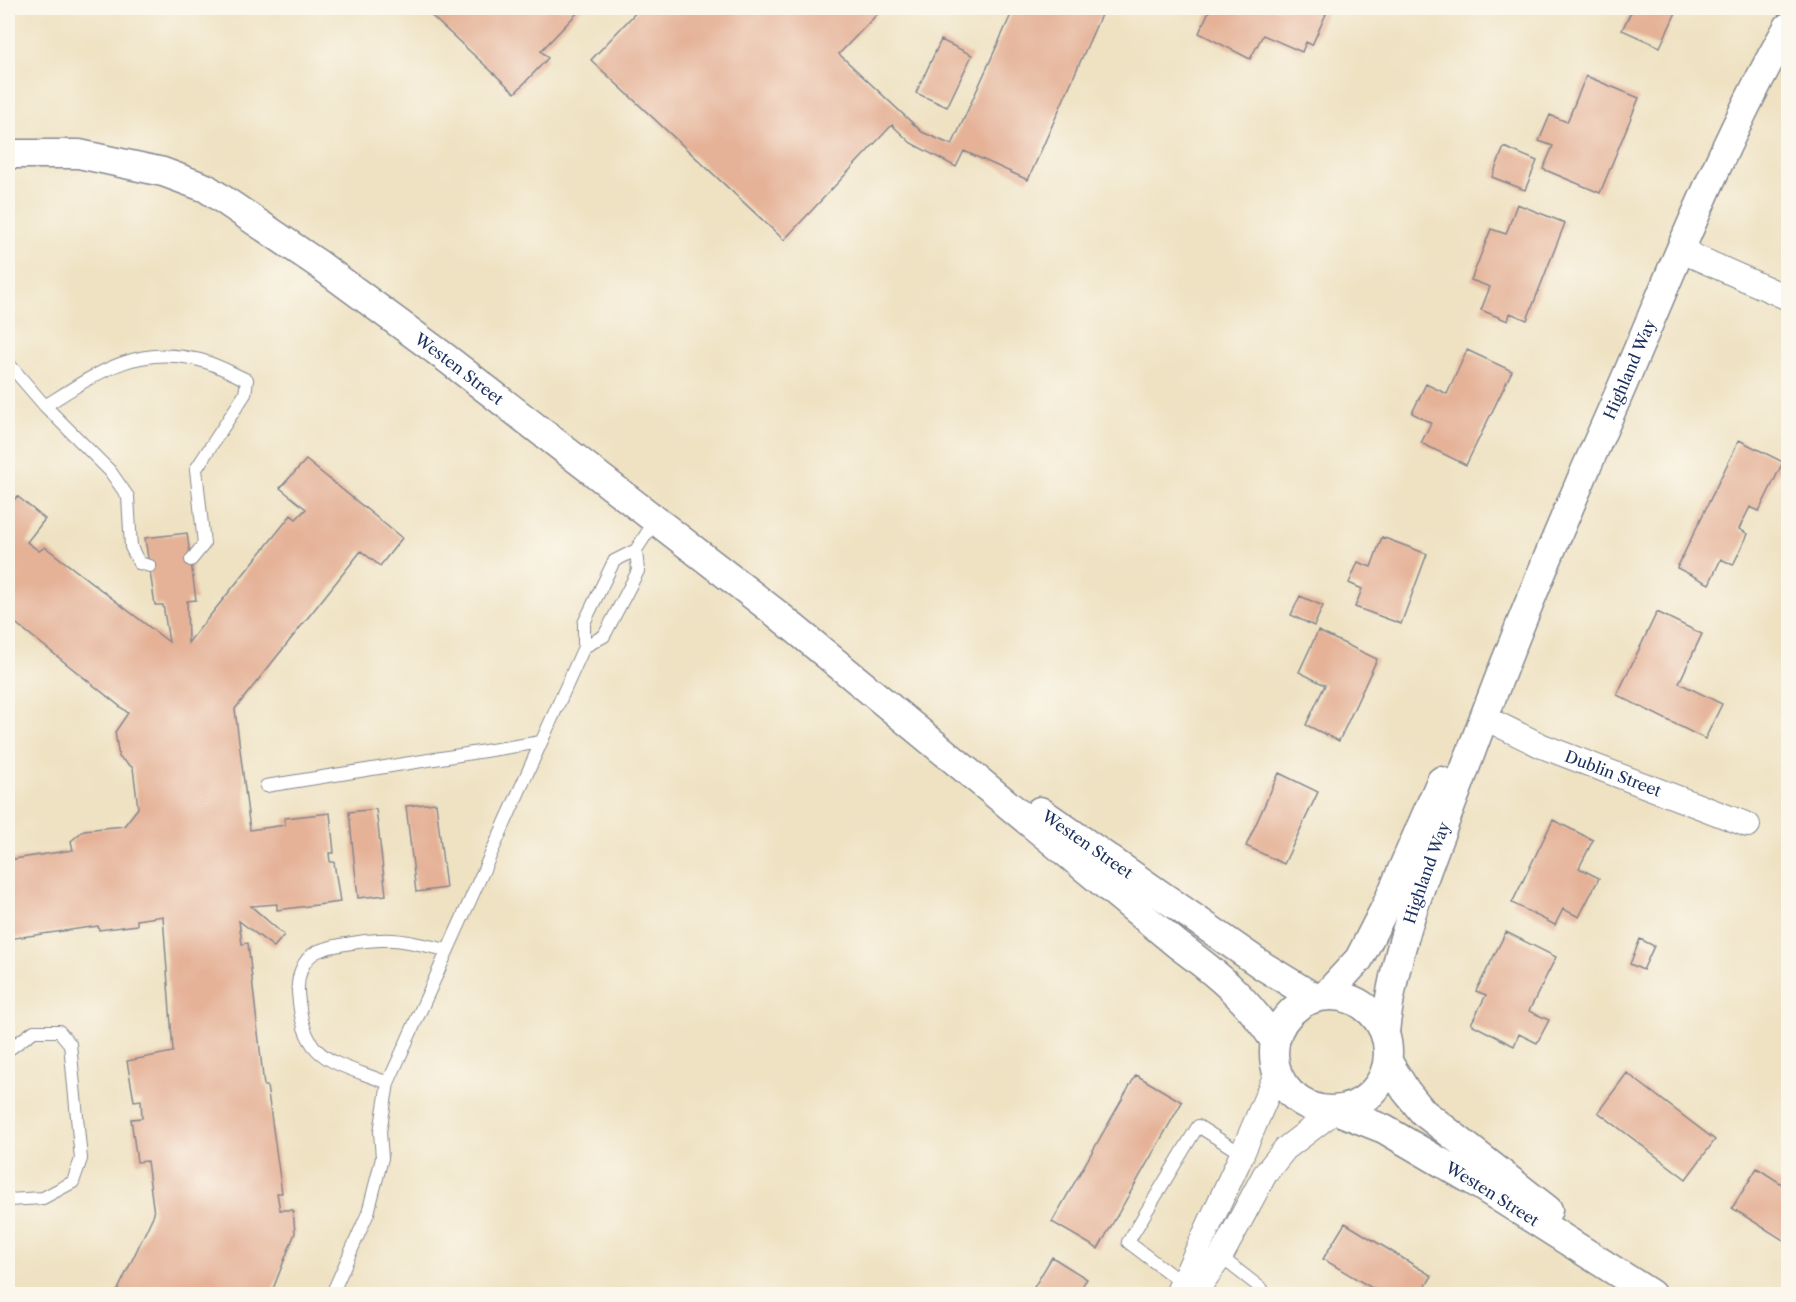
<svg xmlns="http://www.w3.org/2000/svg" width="1796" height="1302" viewBox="0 0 1796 1302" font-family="'Libre Caslon Text',serif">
<rect width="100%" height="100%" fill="#fbf7ec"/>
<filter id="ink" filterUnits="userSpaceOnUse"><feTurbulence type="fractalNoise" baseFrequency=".0167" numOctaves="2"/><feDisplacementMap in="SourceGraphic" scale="12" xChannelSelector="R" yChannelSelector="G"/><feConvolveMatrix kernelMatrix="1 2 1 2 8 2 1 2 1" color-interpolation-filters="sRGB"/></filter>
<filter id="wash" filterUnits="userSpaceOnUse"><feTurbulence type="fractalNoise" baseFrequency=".008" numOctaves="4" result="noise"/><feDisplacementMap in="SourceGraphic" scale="24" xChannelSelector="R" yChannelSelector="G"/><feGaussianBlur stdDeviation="1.35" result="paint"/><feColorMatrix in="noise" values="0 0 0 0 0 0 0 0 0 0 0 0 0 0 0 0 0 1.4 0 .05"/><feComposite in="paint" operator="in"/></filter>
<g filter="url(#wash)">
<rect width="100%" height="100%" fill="#efe2c3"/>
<g id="blocks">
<!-- building -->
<path fill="#e5b298" d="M423 8H582L541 51 548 58 515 93Z
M640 8H883L839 54 922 132 952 145 1014 8H1104L1028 180 964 151 956 167 911 143 892 125 784 240 591 60Z
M1200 8H1322L1320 11 1326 14 1312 45 1306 42 1302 52 1263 35 1250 59 1199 33 1209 11Z
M1633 8H1678L1660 47 1622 30Z
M941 40 972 55 947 107 916 93Z
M1586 76 1639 98 1600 193 1543 169 1553 146 1539 141 1550 115 1567 122Z
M1504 147 1537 161 1525 190 1492 177Z
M1517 204 1565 223 1527 320 1510 313 1508 321 1481 310 1490 287 1471 280 1491 229 1506 234Z
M1467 350 1512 371 1466 465 1421 443 1431 423 1412 413 1426 384 1447 394Z
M1739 440 1783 462 1759 511 1750 507 1739 529 1748 534 1733 565 1721 559 1709 584 1677 568Z
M306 460 402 538 380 566 361 551 235 709 250 830 285 825V818L330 813 334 853H329L330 862H334L340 902 277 910V904L251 906 284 935 274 947 239 921 242 944 248 943 264 1086H267L282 1193H277L280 1210H293L295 1233 271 1294 260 1291 259 1294H116L154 1214 147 1161 137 1162 131 1119 142 1118 141 1100 134 1101 127 1061 173 1052 163 916 137 920V925L99 930 98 926 8 939V860L73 850 71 841 84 830 124 826 138 808 133 768 119 757 115 732 128 713 8 617V508L17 496 45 519 27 542 39 551 45 547 169 642 163 605H155L145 538 187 533 196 600 187 601 188 643 291 515 296 519 306 509 280 488Z
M1382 537 1427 554 1401 624 1355 607 1362 589 1349 583 1358 562 1371 567Z
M1300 596 1323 606 1314 626 1291 615Z
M1657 612 1702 634 1679 683 1722 704 1705 739 1617 695Z
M1318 631 1377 659 1339 741 1306 725 1325 685 1299 672Z
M1279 773 1318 792 1284 864 1246 846Z
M436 803 446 888 416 892 406 806Z
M376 809 386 895 358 898 349 812Z
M1553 820 1593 840 1579 868 1599 878 1579 917 1563 909 1555 925 1512 903Z
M1506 932 1556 957 1529 1011 1549 1020 1537 1043 1519 1034 1514 1046 1471 1024 1486 995 1476 991Z
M1640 939 1654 946 1643 970 1630 964Z
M1627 1073 1715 1140 1686 1179 1598 1112Z
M1136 1075 1182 1102 1098 1249 1052 1222Z
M1757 1168 1788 1188V1243L1732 1208Z
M1345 1223 1432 1276 1421 1294H1382L1323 1259Z
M1052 1257 1087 1279 1077 1294H1030Z"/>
</g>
</g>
<g filter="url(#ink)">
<use href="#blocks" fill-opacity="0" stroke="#858890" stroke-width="1.5"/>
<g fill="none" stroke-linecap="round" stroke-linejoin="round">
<defs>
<path id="service" d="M8 363 45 406 110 471 128 497 131 547 139 563 150 566
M45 406C94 375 134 345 195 359 213 362 231 373 247 380L245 394 196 469 204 544 191 560
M584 647 604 636 638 571 636 550
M266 786 541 742
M8 1050 34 1031H59L70 1044 81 1159 73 1182 43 1198 8 1200
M388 1083C329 1060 303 1062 298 992 297 977 302 960 316 952 333 944 375 939 393 940 411 941 430 947 448 950
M1217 1254 1262 1289 1260 1294
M1182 1283 1128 1242 1198 1126 1242 1154
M332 1294 368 1213 382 1158 380 1132 388 1083 584 647V623L614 561 636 550 656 519"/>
<g id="minor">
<path d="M1682 251 1788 298"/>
<path id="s1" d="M1483 717 1542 746 1748 825"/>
<path d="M1177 1294 1242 1154 1277 1072"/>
<path d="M1194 1294 1221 1256 1265 1174 1285 1149 1336 1110"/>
</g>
<g id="tertiary">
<path id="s2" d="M8 154H79L163 172 206 188 317 263 446 358 777 614 1178 945C1220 976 1245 997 1275 1041"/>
<path id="s3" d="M1040 811 1263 966 1315 998"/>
<path d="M1326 995 1359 959 1387 904 1441 781"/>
<circle cx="1331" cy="1053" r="57"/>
<path id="s4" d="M1385 1032C1394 945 1429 865 1460 782 1505 658 1556 535 1610 414 1667 285 1718 149 1788 27"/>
<path d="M1388 1062 1406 1091 1423 1112 1548 1210"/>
<path id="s5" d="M1336 1110 1384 1129 1473 1181 1651 1294"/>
</g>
</defs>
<!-- service casing -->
<use href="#service" stroke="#858890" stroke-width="14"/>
<!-- minor casing -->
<use href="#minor" stroke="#858890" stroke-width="26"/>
<!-- tertiary casing -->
<use href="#tertiary" stroke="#858890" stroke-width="31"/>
<!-- service -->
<use href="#service" stroke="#fff" stroke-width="12"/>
<!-- minor -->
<use href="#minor" stroke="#fff" stroke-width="24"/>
<!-- tertiary -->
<use href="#tertiary" stroke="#fff" stroke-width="28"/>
</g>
</g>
<g text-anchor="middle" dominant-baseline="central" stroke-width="6" stroke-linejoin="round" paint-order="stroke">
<!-- street labels -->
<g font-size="16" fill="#1b2f5e" stroke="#fbf7ec">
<text stroke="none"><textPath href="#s2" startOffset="514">Westen Street</textPath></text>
<text stroke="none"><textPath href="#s4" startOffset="708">Highland Way</textPath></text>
<text stroke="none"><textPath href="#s1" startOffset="142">Dublin Street</textPath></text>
<text stroke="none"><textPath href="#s3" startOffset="58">Westen Street</textPath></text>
<text stroke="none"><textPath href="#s4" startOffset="165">Highland Way</textPath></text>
<text stroke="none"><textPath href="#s5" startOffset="178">Westen Street</textPath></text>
</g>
</g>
<!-- margin -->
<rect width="1796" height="1302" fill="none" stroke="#fbf7ec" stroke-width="30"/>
</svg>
